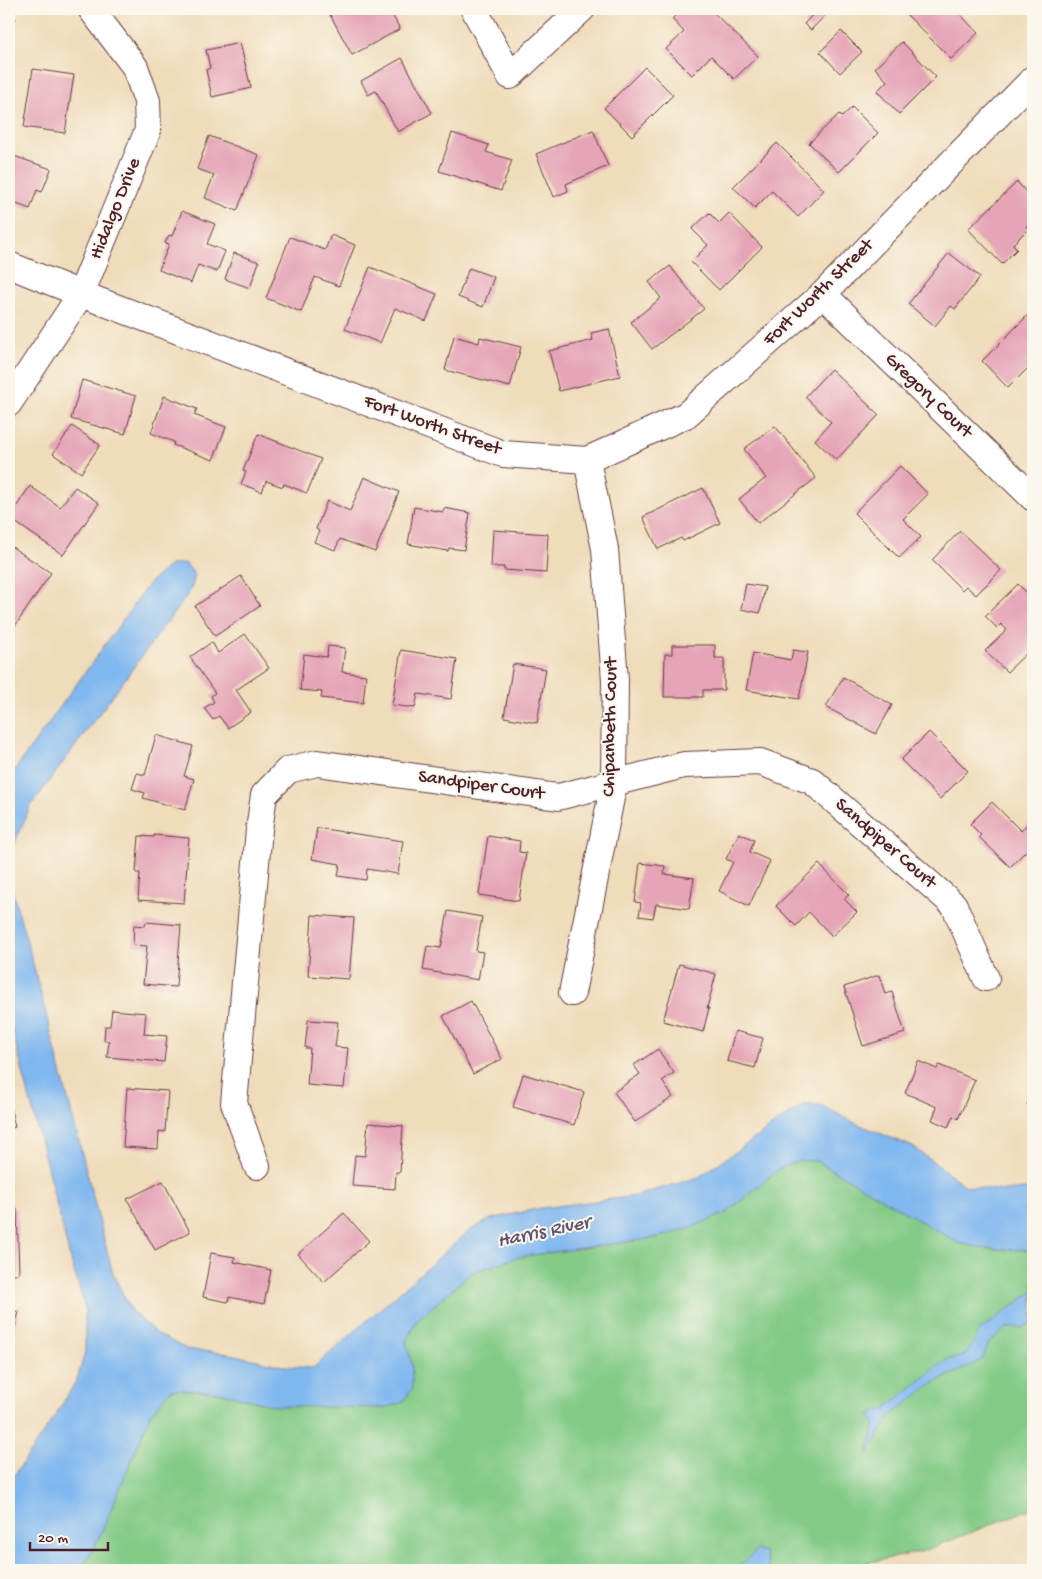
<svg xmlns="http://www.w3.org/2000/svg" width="1042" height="1579" viewBox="0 0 1042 1579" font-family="'Gochi Hand',sans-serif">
<rect width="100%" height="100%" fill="#fbf7ec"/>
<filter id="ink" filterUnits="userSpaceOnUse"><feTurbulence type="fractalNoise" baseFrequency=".02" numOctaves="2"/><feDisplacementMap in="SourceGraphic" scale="10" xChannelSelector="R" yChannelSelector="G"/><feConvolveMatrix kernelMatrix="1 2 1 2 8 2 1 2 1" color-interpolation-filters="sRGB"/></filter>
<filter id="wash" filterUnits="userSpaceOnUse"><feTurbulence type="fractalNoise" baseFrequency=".0096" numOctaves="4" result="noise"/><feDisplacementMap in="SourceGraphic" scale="20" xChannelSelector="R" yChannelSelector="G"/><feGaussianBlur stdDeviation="1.12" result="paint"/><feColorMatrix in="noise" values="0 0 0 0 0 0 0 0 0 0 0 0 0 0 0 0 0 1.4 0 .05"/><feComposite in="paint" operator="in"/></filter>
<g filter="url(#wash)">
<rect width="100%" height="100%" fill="#efdcba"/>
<!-- green -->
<path fill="#82ca86" stroke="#667458" d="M799 1160 817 1161 987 1249 1033 1250V1508L921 1552 830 1570H9L172 1389 219 1392 274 1406 397 1361 417 1320 471 1273 518 1257 655 1238 688 1229 726 1213 779 1169Z"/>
<!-- water -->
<path fill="#7fb7ef" stroke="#646b8d" d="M185 563 195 575 191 590 30 807 11 852 10 883 30 952 113 1274 131 1310 156 1333 186 1349 230 1354 283 1366 313 1368 469 1231 491 1219 541 1208 635 1196 699 1177 803 1105H821L853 1122 913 1147 966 1186 1005 1191 1033 1188V1250L987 1249 958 1243 817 1161H799L779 1169 726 1213 688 1229 655 1238 518 1257 471 1273 417 1320 406 1341 412 1365V1389L402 1403 383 1408 274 1406 219 1392 172 1389 151 1413 100 1536 81 1570H9V1483L57 1413 77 1379 85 1353V1308L69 1254 9 1017V778L150 582 170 565Z
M1033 1291 1032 1323 1022 1328H1006L989 1343 982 1360 934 1383 891 1415 868 1454 875 1423 869 1415 884 1409 946 1360 964 1356 972 1346 979 1331Z
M757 1550 765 1552 769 1570H735Z"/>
<g id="blocks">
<!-- building -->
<path fill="#e5a5b7" d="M327 9H389L400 29 352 55Z
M682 9H710L758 56 734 79 711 56 692 75 666 49 684 32 672 19Z
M818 9H831L811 30 804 24Z
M907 9H955L978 33 951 59 904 12Z
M9 10 16 19 9 25Z
M841 31 862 52 840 73 820 52Z
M902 42 936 77 899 114 877 91 887 81 875 68Z
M240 43 251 88 212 97 206 70 210 68 206 50Z
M402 58 432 113 398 132 376 91 368 95 361 81Z
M645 67 673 95 632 136 604 108Z
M33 69 74 75 65 133 24 127Z
M852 107 878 133 839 172 809 143 839 114 842 117Z
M593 130 608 166 566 184 568 191 554 197 536 154Z
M452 133 489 145 486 152 512 160 501 191 439 171Z
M209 136 259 155 237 211 205 198 214 175 197 169Z
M777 143 824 190 798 217 772 191 755 208 733 187Z
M14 156 51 169 42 192 37 190 30 209 9 201V171Z
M1017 182 1033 199V219L1026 226 1028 229 1013 244 1017 249 1002 264 968 229Z
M182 211 215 224 207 244 225 251 217 272 198 265 191 283 159 270 169 244 165 243 169 235 172 236Z
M709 213 719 223 729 213 762 247 719 290 691 262 708 245 692 229Z
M331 235 355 245 339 286 315 277 301 312 266 298 290 237 325 250Z
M234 253 259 262 250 288 225 279Z
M949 253 980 277 955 309 951 306 935 326 908 304Z
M670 266 704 309 652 349 631 322 661 298 649 282Z
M370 267 437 294 426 321 395 308 380 343 345 329Z
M469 268 494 277 483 307 458 297Z
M1033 310V363L1008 388 982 361Z
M609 329 620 376 559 391 549 351 593 340 591 333Z
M454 336 479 343 480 337 521 347 510 387 445 370Z
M831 369 879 415 836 460 815 440 831 422 805 397Z
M82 380 136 396 125 434 71 419Z
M164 396 197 409 194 415 226 427 213 460 173 445 174 442 151 433Z
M72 426 100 445 81 473 53 454Z
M775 426 816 478 758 523 739 499 766 478 744 449Z
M258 434 321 459 307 493 284 484 283 487 266 481 262 492 241 484 246 472 243 471Z
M900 466 928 494 903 519 921 537 899 558 854 513Z
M364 477 399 492 375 552 340 539 335 550 314 542 319 531 316 529 327 501 350 511Z
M30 486 60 507 75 487 99 503 63 555 9 518Z
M703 488 720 523 683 541 681 538 658 549 643 517Z
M414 507 443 512 444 508 470 513 464 550 449 548 448 551 408 544Z
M493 530 548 534 546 573 504 570V567H491Z
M960 531 1001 570 976 595 966 586 962 590 932 560Z
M9 545 51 573 9 635Z
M241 576 260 606 215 636 195 606Z
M746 584 765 587 760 613 741 609Z
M1018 584 1033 599V655L1029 651 1007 672 985 651 1007 630 1001 624 997 628 985 616Z
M245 634 269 668 236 690 251 712 228 728 219 716 213 720 204 708 214 702 211 696 215 693 190 657 212 642 218 653Z
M672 645H715V658H724V690H703V697H664L665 654H672Z
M328 646 345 648 342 672 366 675 363 703 321 698 322 692 300 690 304 654 327 657Z
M401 650 457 659 451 699 418 694 415 708 392 705Z
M793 650 808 652 799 699 746 690 753 653 791 660Z
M513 664 546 669 537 723 504 717Z
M843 677 892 705 876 734 826 707Z
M929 732 968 771 940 799 901 760Z
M156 735 193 746 184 776 194 779 185 810 143 798 145 793 132 789 137 773 145 775Z
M992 802 1021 831 1030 821 1033 824V844L1010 867 979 837 981 835 970 824Z
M317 828 403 841 398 874 367 869 366 880 338 876 340 864 312 859Z
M739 833 754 840 750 852 770 861 749 906 719 891 733 862 726 859Z
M154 835 189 838 184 903 138 900 140 873H136L139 836 154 837Z
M488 836 520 841 519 852 526 853 519 901 479 895Z
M640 863 665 866 664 874 694 878 689 909 656 904 653 918 639 916 641 903 635 902Z
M819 864 849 895 844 899 857 912 832 936 809 912 796 926 776 906Z
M448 911 482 917 476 951 483 952 478 980 423 970 427 946 441 948Z
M312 915 354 918 349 979 308 976Z
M146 922 181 925 176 987 143 984 147 946 133 945 134 925 145 926Z
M679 964 716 974 707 1008H709L703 1032 663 1021Z
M879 975 885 994 892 992 905 1033 863 1046 844 987Z
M471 1001 502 1059 473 1074 443 1016Z
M112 1010 146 1013 144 1034 167 1036 164 1062 107 1057 109 1041H104L105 1026H110Z
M308 1020 338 1022 335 1047 348 1048 344 1088 307 1085 310 1048H305Z
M735 1031 763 1038 755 1068 727 1061Z
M658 1049 674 1073 662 1081 673 1097 635 1122 614 1092 640 1074 634 1065Z
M918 1061 937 1069 939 1065 975 1080 958 1119 953 1116 948 1127 932 1120 937 1107 905 1093Z
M523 1074 584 1092 574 1125 513 1107Z
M127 1088 168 1091 165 1132 159 1131 158 1149 123 1147Z
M1033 1100V1114L1027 1104Z
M9 1102 15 1127 9 1129Z
M368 1123 403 1126 400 1172H396L395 1189 352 1186 355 1155 365 1156Z
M163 1181 190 1232 155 1250 127 1199Z
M17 1209 19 1274H9V1210Z
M344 1213 369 1241 324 1282 298 1254Z
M211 1253 235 1257 234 1262 271 1270 264 1304 229 1297 228 1302 203 1297Z
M9 1309 19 1312 9 1347Z"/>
</g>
</g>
<g filter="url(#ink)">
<use href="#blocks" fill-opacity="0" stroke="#633b40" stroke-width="1"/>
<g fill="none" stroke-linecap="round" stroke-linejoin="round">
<defs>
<path id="minor" d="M474 9 510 76 582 9
M9 265 81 294 503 454 587 460 686 415 823 294 1033 79
M823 294 1033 498
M9 403 81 294 148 130 147 101 135 67 91 9
M572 993 614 783 615 680 605 549 587 460
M257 1166 234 1103 259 830 264 795 288 770 317 763 558 797 684 765 760 762 812 781 954 905 986 978"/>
</defs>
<!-- minor casing -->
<use href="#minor" stroke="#633b40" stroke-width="28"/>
<!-- minor -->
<use href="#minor" stroke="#fff" stroke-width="26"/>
</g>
</g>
<g text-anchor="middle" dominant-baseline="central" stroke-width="4" stroke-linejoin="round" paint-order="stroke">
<!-- street labels -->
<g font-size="19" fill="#4a1f2b" stroke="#fbf7ec">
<text transform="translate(116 209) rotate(-68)">Hidalgo Drive</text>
<text transform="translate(819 293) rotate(-44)">Fort Worth Street</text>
<text transform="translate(928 396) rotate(44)">Gregory Court</text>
<text transform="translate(432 426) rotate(20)">Fort Worth Street</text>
<text transform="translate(611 727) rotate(-89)">Chipanbeth Court</text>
<text transform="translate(481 786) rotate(8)">Sandpiper Court</text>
<text transform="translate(885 844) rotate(41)">Sandpiper Court</text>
</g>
<!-- water labels -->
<g font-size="20" font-style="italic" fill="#5d5470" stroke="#fbf7ec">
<text transform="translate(544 1233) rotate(-12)">Harris River</text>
</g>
</g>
<!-- margin -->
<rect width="1042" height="1579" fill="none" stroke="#fbf7ec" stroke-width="30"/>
<!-- scale -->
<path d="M30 1542v8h78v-8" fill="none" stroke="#4a1f2b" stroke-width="2.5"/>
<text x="38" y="1542" font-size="15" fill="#4a1f2b" stroke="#fbf7ec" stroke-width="4" paint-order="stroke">20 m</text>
</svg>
